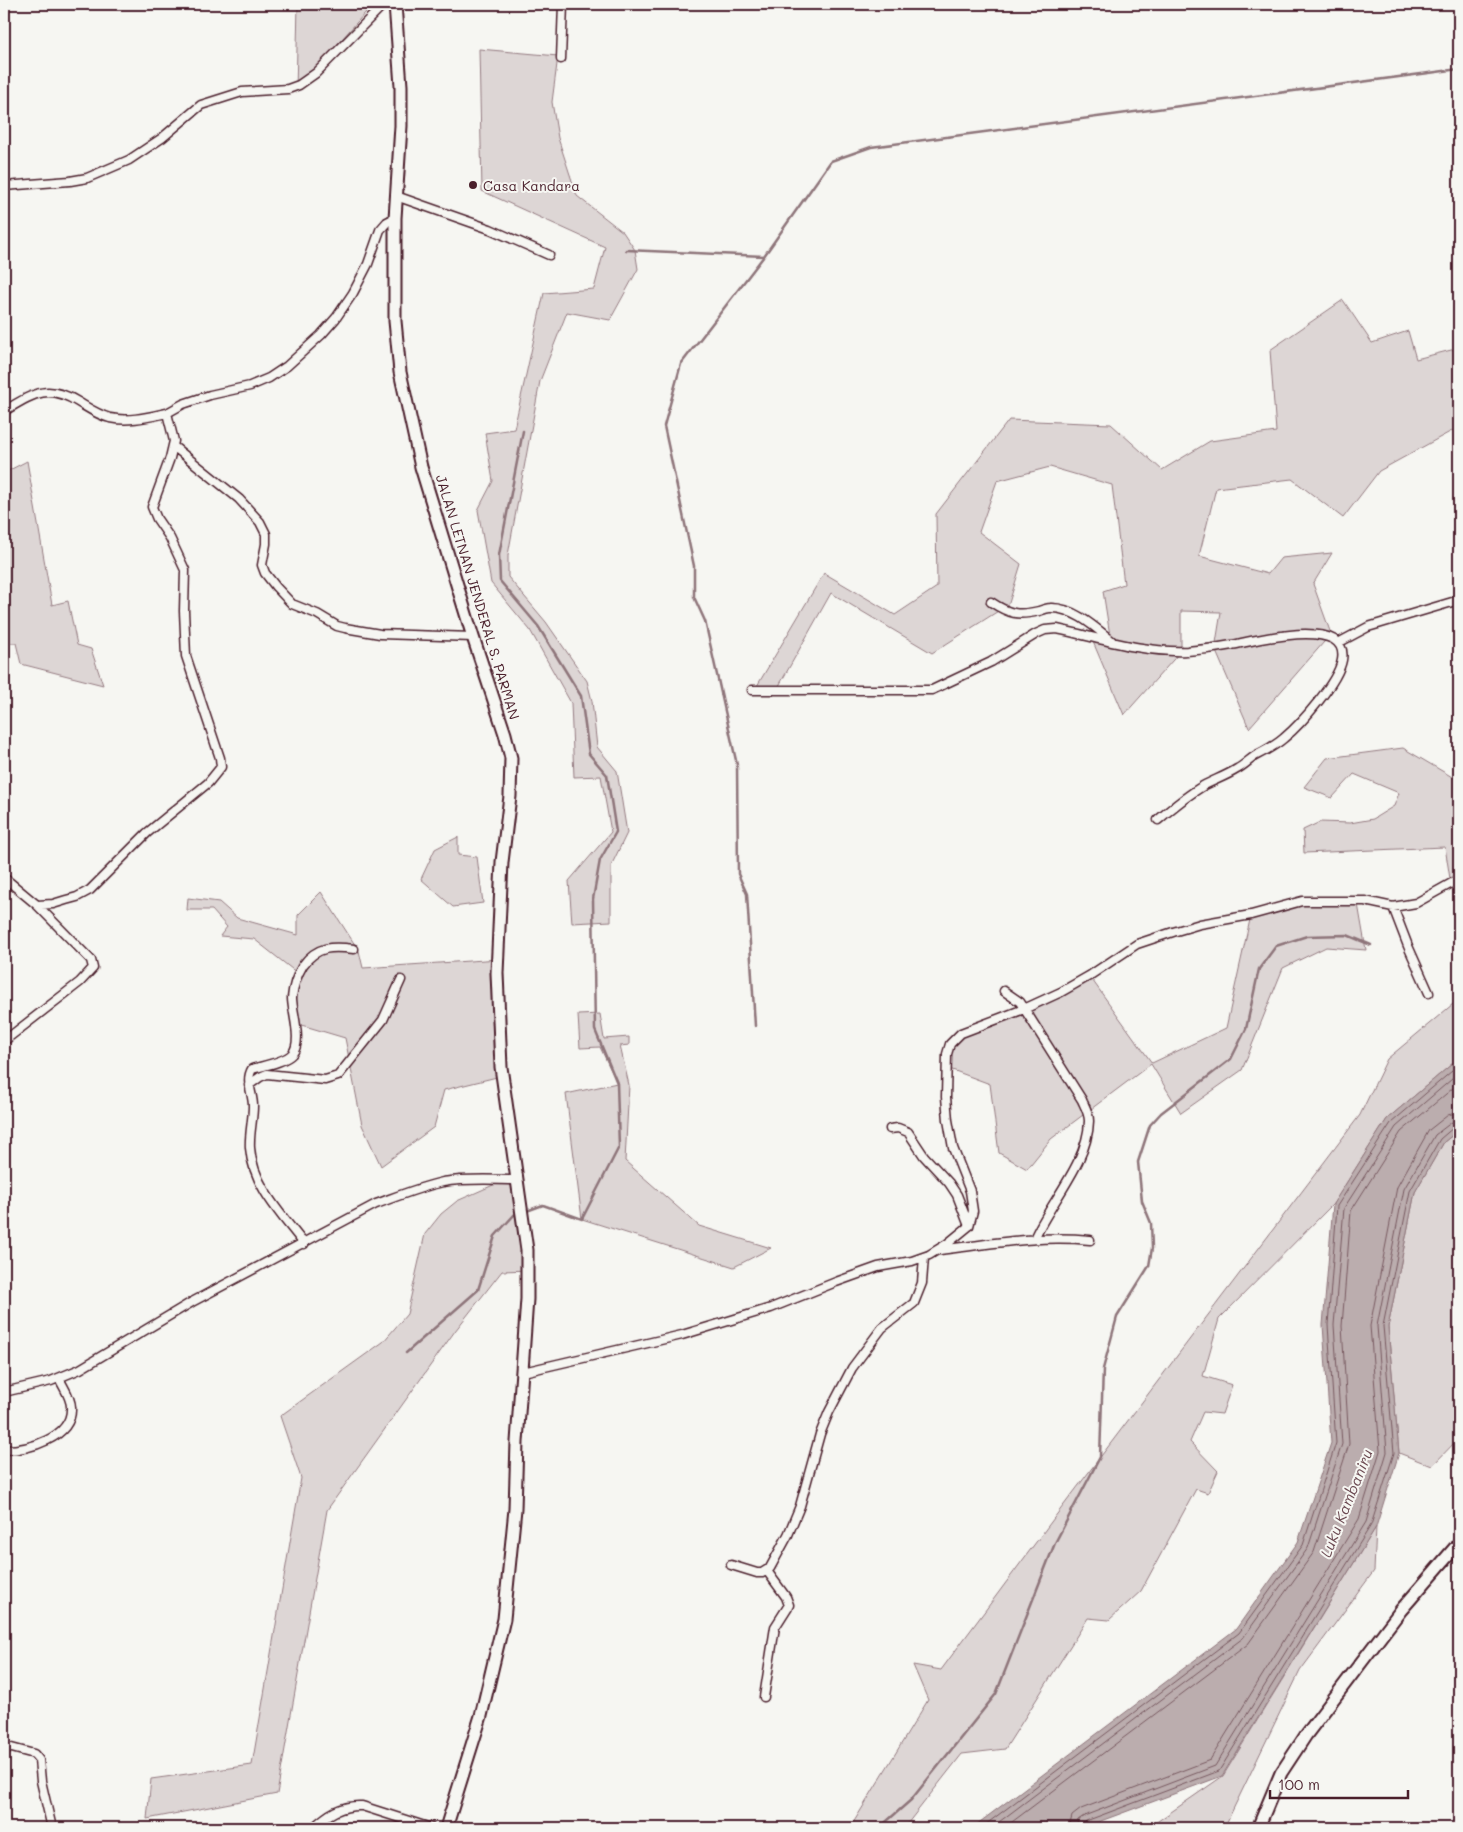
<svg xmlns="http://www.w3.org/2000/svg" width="1463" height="1832" viewBox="0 0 1463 1832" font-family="Mali,sans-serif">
<rect width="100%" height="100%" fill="#f6f6f2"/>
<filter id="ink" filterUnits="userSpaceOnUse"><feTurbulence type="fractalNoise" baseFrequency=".02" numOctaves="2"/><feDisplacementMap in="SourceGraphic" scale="10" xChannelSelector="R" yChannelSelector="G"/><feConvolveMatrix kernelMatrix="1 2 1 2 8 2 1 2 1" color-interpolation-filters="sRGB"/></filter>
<g filter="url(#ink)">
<!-- green -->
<path fill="#ddd6d5" stroke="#947a80" d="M298 4H373L296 91Z
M479 49 558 56 552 102 558 138 577 196 623 232 635 250 638 269 610 320 567 312 540 381 508 555V577L546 622 587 681 592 701 597 747 617 771 627 833 611 866V921L572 923 569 881 611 832 601 776 574 777 571 703 530 630 491 583 478 510 493 481 485 433 514 429 544 293 594 289 605 247 482 191Z
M1343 300 1372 343 1408 331 1416 359 1459 348V427L1379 471 1343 518 1292 479 1216 488 1199 556 1268 574 1281 558 1332 553 1313 584 1331 634 1249 728 1215 649 1221 612 1181 611V651L1124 715 1091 637 1111 642 1103 591 1124 584 1112 485 1050 467 997 481 979 532 1021 564 1009 603 1003 608 932 653 831 593 776 691H754L824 573 895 615 937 587 936 514 1009 420 1111 424 1162 470 1210 441 1276 432 1270 350Z
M27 461 52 605 68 601 77 645 91 649 103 685 21 664 16 643H4V473Z
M1403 748 1459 781V881L1451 885 1445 847 1304 853 1303 830 1320 822 1350 823 1373 819 1394 806 1399 793 1354 774 1332 798 1304 787 1327 758Z
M458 837V855L477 857 483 903 453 907 421 879 435 849Z
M321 892 359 951 363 968 500 959 505 1075 444 1090 434 1127 381 1166 362 1125 345 1038 298 1024 295 995 302 977 254 939 220 936 227 927 212 910H187L188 898 219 902 237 918 298 935V915Z
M1303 904H1358L1366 950 1326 947 1283 968 1242 1070 1181 1113 1151 1064 1051 1139 1027 1169 999 1153 990 1084 947 1068 953 1044 964 1034 1090 977 1152 1063 1226 1028 1251 915Z
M1459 999V1058L1387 1119 1333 1204 1219 1319 1203 1376 1232 1385 1222 1414 1203 1412 1190 1442 1218 1471 1208 1493 1196 1489 1141 1591 1109 1620 1088 1618 1005 1749 962 1754 904 1828H850L928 1700 913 1665 941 1670 1054 1518 1360 1115 1387 1059Z
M600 1014 604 1039 629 1037V1045L620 1046 629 1085 625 1161 699 1226 771 1248 734 1267 582 1219 566 1094 617 1083 600 1047 580 1048 578 1015Z
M1459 1130V1438L1432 1466 1399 1453 1388 1327 1415 1192 1444 1142Z
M519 1181 530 1270 502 1271 455 1331 327 1510 277 1794 147 1819 151 1779 252 1765 301 1478 280 1416 383 1342 407 1314 425 1234 441 1214 457 1201 500 1182Z
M1376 1527 1374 1571 1300 1671 1224 1828H1148L1223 1776Z"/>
<!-- water -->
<path fill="#bbadae" stroke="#8e747a" d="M1459 1058V1130L1444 1142 1415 1192 1388 1327 1399 1453 1376 1527 1222 1776 1082 1828H972L1236 1629 1298 1542 1331 1443 1323 1325 1333 1204 1387 1119Z"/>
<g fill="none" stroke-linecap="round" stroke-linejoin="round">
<!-- shore -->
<path stroke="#77585f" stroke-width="1" d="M981 1828 1239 1633 1303 1545 1336 1443 1328 1325 1337 1206 1391 1123 1459 1065
M991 1828 1243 1638 1308 1548 1342 1444 1334 1325 1344 1208 1396 1127 1459 1073
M1004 1828 1248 1644 1314 1552 1349 1444 1342 1326 1351 1211 1401 1132 1459 1083
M1069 1828 1072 1816 1081 1809 1210 1760 1359 1519 1380 1451 1370 1326 1397 1187 1429 1130 1448 1115 1459 1112
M1076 1828 1078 1820 1084 1816 1215 1766 1366 1522 1387 1452 1377 1326 1404 1189 1435 1135 1452 1122 1459 1120
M1082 1828 1083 1824 1086 1821 1219 1771 1371 1525 1394 1453 1383 1326 1410 1191 1440 1139 1454 1127 1459 1126"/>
<!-- stream -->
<path stroke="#8e747a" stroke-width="2.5" d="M626 250 764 256
M523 431 499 555 500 581 538 626 581 696 589 754 607 775 616 832 600 860 593 899 595 1030 617 1083 619 1147 582 1219 543 1205 524 1212
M755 1026 747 894 738 874 737 765 705 621 694 597V566L664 426 681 364 764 256 831 161 871 147 1459 69
M406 1353 478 1290 495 1236 514 1215 519 1213
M879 1828 911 1800 996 1694 1055 1543 1100 1457 1103 1369 1117 1317 1149 1266 1152 1248 1151 1223 1142 1201 1138 1162 1150 1125 1161 1113 1231 1059 1246 1029 1259 969 1276 946 1307 936 1347 935 1371 945"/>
<defs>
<path id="street" d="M561 59 563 4
M4 186 70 181 87 178 129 160 162 138 201 105 242 92 288 89 299 85 316 73 384 4
M396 196 490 229 549 255
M4 411C33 394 47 383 78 402 88 408 98 415 110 418 129 422 148 417 167 413
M173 446 239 499 260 522 266 534V544L262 565 265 573 276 587 292 604 317 614 337 626 345 628 380 634 473 637
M991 602C1009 614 1018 616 1039 611 1042 610 1047 608 1050 608 1073 607 1095 627 1112 641
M1338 643 1368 627 1459 600
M752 690H932L991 662 1036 634 1045 630 1057 629C1100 638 1142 653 1187 651 1202 650 1217 648 1232 645 1253 641 1350 615 1342 660 1338 682 1301 724 1284 738 1275 746 1265 751 1255 756 1249 760 1243 766 1237 769 1226 776 1214 780 1203 786 1186 796 1172 808 1158 820
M4 879 7 880 37 905 91 960 93 968 80 982 4 1041
M37 905 53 904 66 900 77 897 90 890 147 833 208 783 221 767 220 758 186 656 184 611 185 570 170 538 157 519 152 507 170 458 174 441 167 413 183 404 210 395 250 386 269 378 287 366 321 335 336 318 353 293 368 264 380 230 387 222 395 218
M1393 907 1408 946 1429 993
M1004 991 1020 1002 1082 1100C1085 1107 1089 1113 1089 1121 1088 1163 1050 1202 1034 1239
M249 1085 260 1077 267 1074 325 1080 338 1076 383 1020 401 980
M890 1129 898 1128 908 1132 924 1156 949 1183 957 1195 969 1226
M304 1244C282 1215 253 1186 250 1148 249 1134 253 1120 253 1106 253 1093 245 1081 252 1069 262 1066 285 1062 292 1054 303 1042 292 1012 292 998 293 986 297 975 303 965 317 946 332 946 354 949
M940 1250C990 1244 1039 1235 1090 1240
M523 1372 682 1335 771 1308 836 1282 878 1267 912 1261 929 1255 947 1244 969 1226 973 1211 970 1191 953 1148 948 1120 946 1097 947 1054 950 1044 961 1033 1024 1009 1061 992 1089 976 1137 944 1173 932 1200 924 1251 915 1302 901H1365L1393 907 1416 903 1459 879
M4 1392 51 1381 80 1369 192 1302 376 1204C398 1196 420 1187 443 1182 467 1178 493 1180 517 1180
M4 1450C28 1450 73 1438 71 1407 71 1397 63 1387 59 1378
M731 1565 757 1573H762L770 1568 788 1535 800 1506 820 1434 829 1412 852 1368 882 1328 914 1303 922 1283 924 1257
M764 1697 775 1627 789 1605 786 1597 767 1571
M4 1746 34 1754 39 1760 41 1781 52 1828
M313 1828C328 1814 341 1805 362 1806L431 1828"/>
<path id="secondary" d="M395 4 401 86V126L395 218V321L400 372 421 467 473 637 505 734 511 758 510 796 502 862 497 973 501 1067 527 1250V1299L517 1442 515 1509 504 1619 481 1716 446 1828
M1258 1828 1281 1773 1306 1735 1401 1610 1459 1543"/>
</defs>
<!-- street casing -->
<use href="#street" stroke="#4a1f2b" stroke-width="11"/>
<!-- secondary casing -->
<use href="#secondary" stroke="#4a1f2b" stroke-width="15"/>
<!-- street -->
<use href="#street" stroke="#f6f6f2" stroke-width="8"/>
<!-- secondary -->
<use href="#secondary" stroke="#f6f6f2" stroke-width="11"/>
</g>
</g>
<!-- markers -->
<circle fill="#4a1f2b" stroke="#f6f6f2" stroke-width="2" cx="473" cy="185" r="5"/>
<g text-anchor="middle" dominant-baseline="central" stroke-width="4" stroke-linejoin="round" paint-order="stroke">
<!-- poi labels -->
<g font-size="14" fill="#4a1f2b" stroke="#f6f6f2" text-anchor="start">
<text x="483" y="185">Casa Kandara</text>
</g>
<!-- street labels -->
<g font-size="14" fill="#4a1f2b" stroke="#f6f6f2">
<text transform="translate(478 597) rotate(73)">JALAN LETNAN JENDERAL S. PARMAN</text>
</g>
<!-- water labels -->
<g font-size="15" font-style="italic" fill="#6c4a52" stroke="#f6f6f2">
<text transform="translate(1346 1503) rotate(-68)">Luku Kambaniru</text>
</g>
</g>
<!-- margin -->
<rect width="1463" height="1832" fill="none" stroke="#f6f6f2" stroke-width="20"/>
<rect x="10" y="10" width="1443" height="1812" fill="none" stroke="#4a1f2b" stroke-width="2" filter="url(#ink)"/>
<!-- scale -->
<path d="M1270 1790v8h138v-8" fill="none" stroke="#4a1f2b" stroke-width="2.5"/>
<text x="1278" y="1790" font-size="15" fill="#4a1f2b" stroke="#f6f6f2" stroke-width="4" paint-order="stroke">100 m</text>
</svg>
